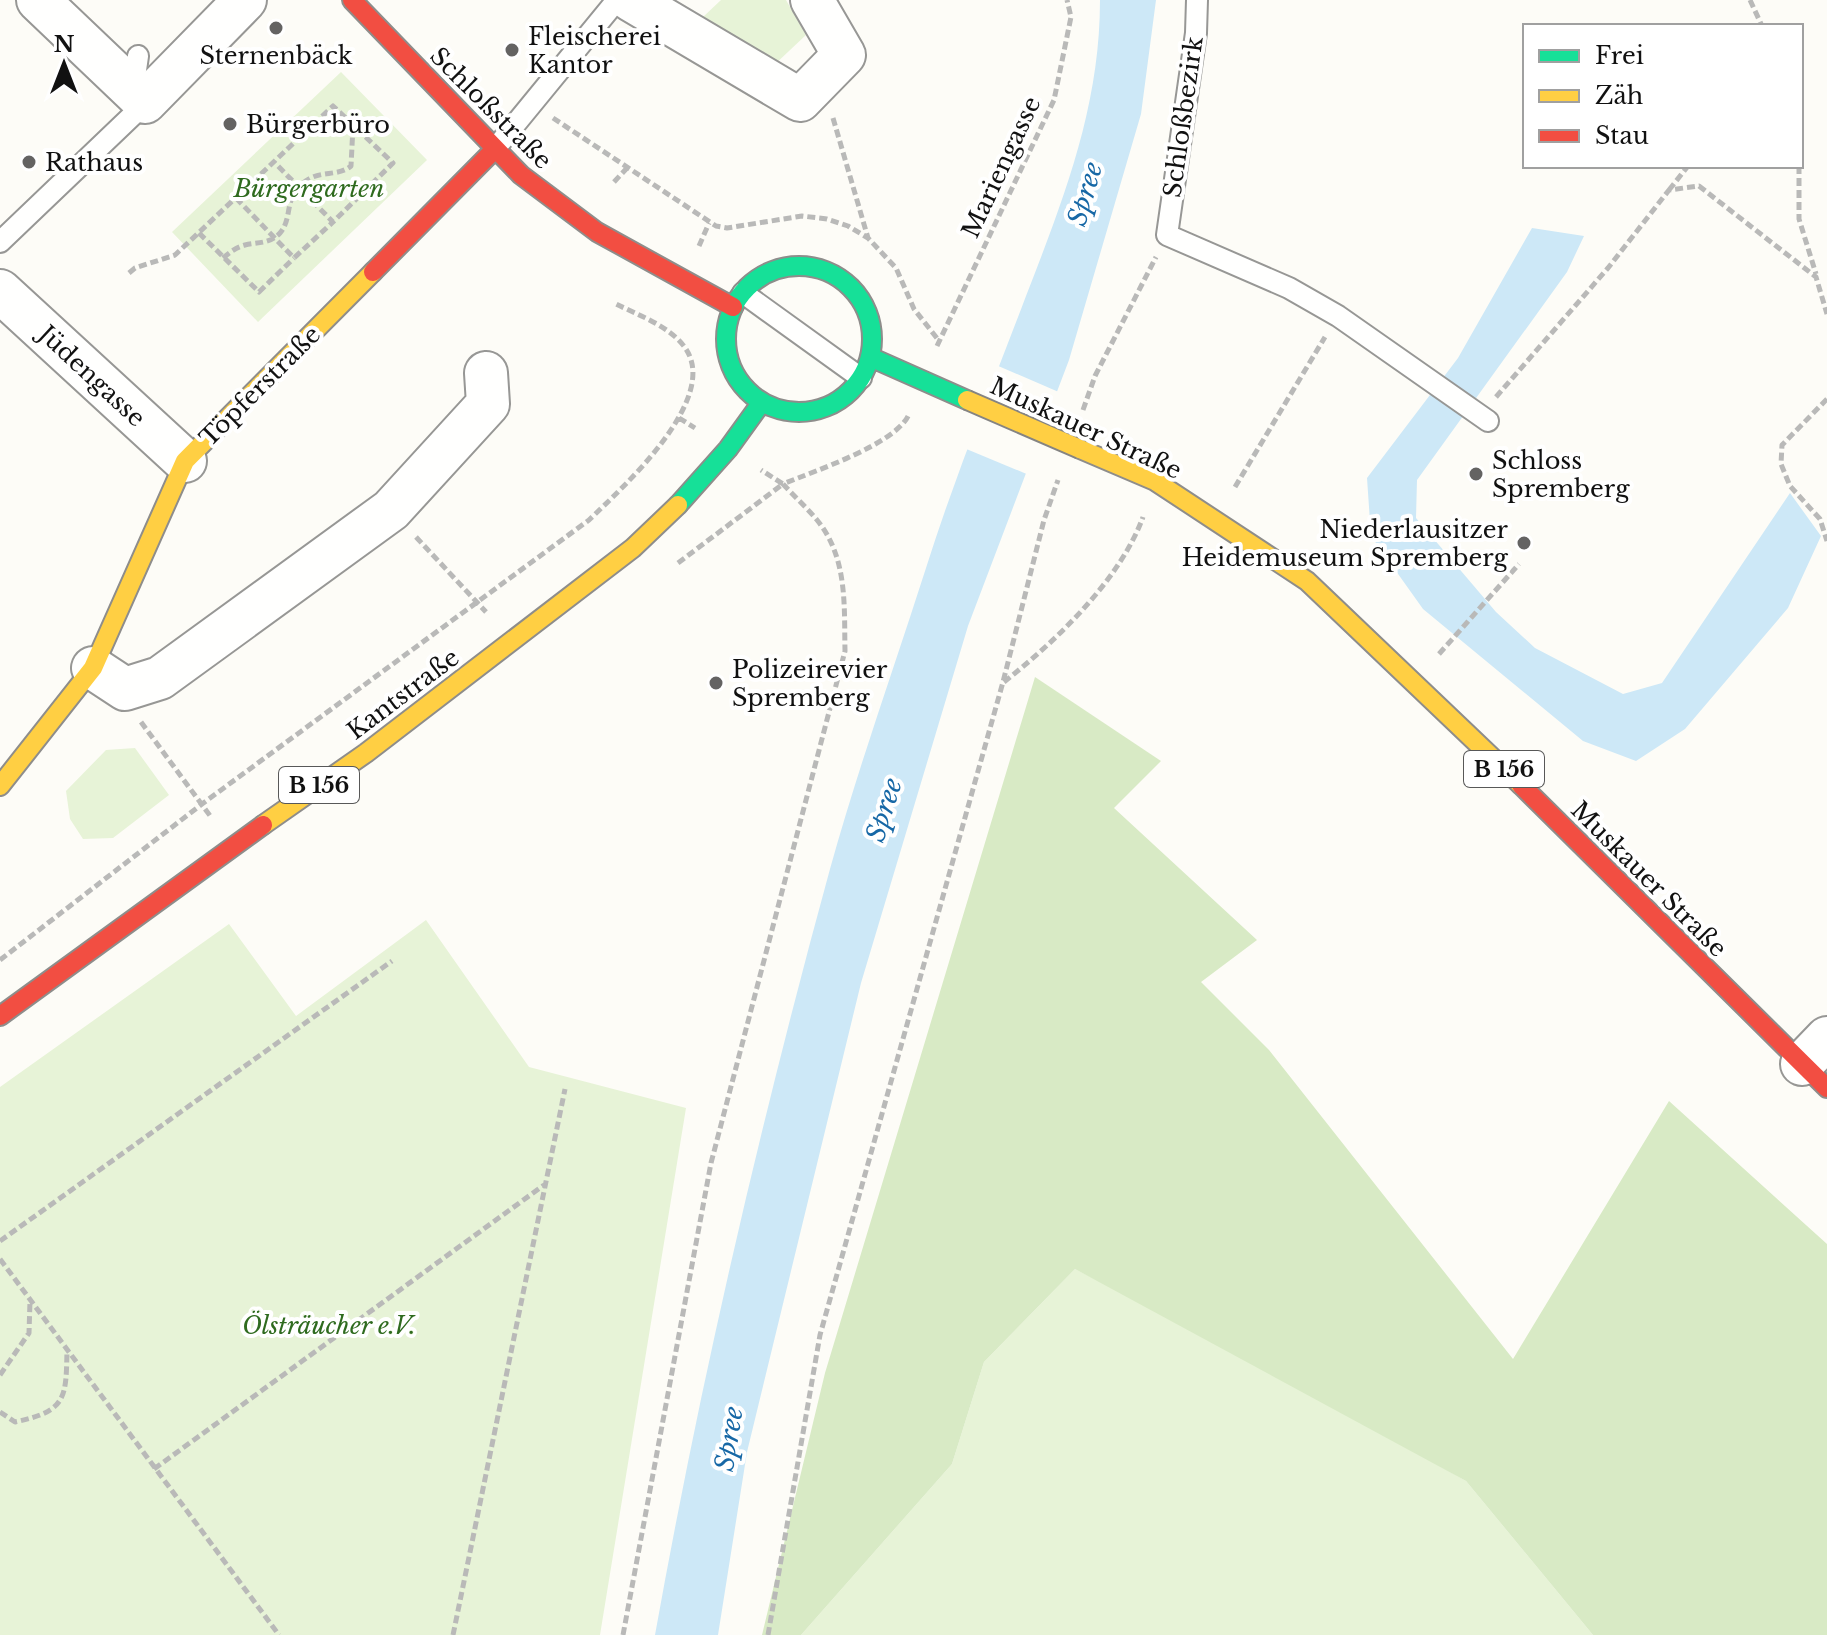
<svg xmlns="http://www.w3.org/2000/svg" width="1827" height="1635" viewBox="0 0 1827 1635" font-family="'Libre Baskerville',serif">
<rect width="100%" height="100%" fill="#fdfcf7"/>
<!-- green -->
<path fill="#e7f3d7" d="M721 0H786L806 35 772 67 709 29 703 17Z
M341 72 427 160 258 322 172 232Z
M135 748 169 795 113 838 83 839 70 819 66 791 106 750Z
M426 920 529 1067 686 1108 600 1635H0V1087L229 924 296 1016Z
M1075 1269 1228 1346 1466 1481 1593 1635H801L952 1464 984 1362Z"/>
<!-- forest -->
<path fill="#d8eac5" d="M1035 677 1161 761 1114 808 1257 940 1201 982 1269 1050 1513 1359 1669 1101 1827 1244V1635H1593L1466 1481 1075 1269 984 1362 952 1464 801 1635H762L825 1373Z"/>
<!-- water -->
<path fill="#cde8f7" d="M1100 0H1156L1141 114 1069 360 968 626 861 983 747 1452 718 1635H655C701 1378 761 1121 830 869 858 768 894 668 926 568 955 476 992 386 1026 296 1064 198 1100 107 1100 0Z
M1532 228 1584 236 1567 272 1417 480 1416 518 1496 612 1535 648 1623 694 1662 683 1790 493 1821 536 1788 608 1685 729 1636 761 1583 741 1423 609 1371 536 1367 478 1458 358Z"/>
<!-- pier -->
<path fill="#fdfcf7" d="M996 365 1061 393 1029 475 964 448Z"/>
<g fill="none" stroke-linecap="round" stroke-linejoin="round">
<defs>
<path id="lane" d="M1197 0 1196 33 1167 235 1289 288 1338 316 1488 421
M494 150 617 0
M0 242 135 113 133 91 138 56
M743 293 861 378"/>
<path id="street" d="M38 0 145 102 245 0
M631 0 800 100 844 55 812 0
M0 291 185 461
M93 668 125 689 160 678 391 510 488 404 486 373
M1802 1064 1827 1038"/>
<path id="fast" d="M726 339a73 73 0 1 1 146 0a73 73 0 1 1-146 0Z
M870 357 967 400
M678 505 728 449 762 402"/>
<path id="slow" d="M1080 449 1155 481 1307 581 1521 785
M0 786 93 668 185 461 373 272
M263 825 366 753 633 548 678 505"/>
<path id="jam" d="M352 0 521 175 597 232 733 307
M373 272 494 150
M1521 785 1827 1088
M0 1016 263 825"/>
</defs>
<!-- lane casing -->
<use href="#lane" stroke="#979795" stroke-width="24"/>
<!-- street casing -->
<use href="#street" stroke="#979795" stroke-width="46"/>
<!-- fast casing -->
<use href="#fast" stroke="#8e8d8b" stroke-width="22"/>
<!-- slow casing -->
<use href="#slow" stroke="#8e8d8b" stroke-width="22"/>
<!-- jam casing -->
<use href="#jam" stroke="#8e8d8b" stroke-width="22"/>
<!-- path -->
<path stroke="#b9b9b8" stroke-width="5" stroke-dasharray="8 4" stroke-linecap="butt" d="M1750 0 1762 26
M553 118 716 226 727 228 802 216 827 219 848 226 868 238 896 268 914 309 940 342
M833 118 868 238
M1799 166V219L1816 274
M614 182 627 168
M1669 190 1688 166
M236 198 294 258 333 222
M199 233 259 292 294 258
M699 246 709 223
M223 258C230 252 237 247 245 245 258 242 270 244 280 233 294 217 282 194 309 179 322 171 339 176 351 166L353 126
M129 273 135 268 175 255 333 106 393 163 333 222 274 162
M937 346 1054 100 1071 17 1067 0
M1496 397 1608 268 1669 190 1699 186 1816 277 1827 314
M1827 399 1782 445 1781 464 1790 486 1820 519 1827 541
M1083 410 1095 376 1156 257
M679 418 695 428
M1235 487 1325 337
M416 537 486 612
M678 563 783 484 761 470
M1439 654 1519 564
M1004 682C1056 641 1120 580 1143 517
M141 722 211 817
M0 960 202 804 589 520C622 488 725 396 683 345 667 325 638 315 616 304
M0 1241 392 961
M0 1259 279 1635
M0 1375 29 1333 30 1301
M0 1412 15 1422C67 1411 66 1398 67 1350
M154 1469 544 1185
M453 1635 565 1089
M623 1635 711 1163 845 651C844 606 848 558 817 520 807 508 794 496 783 484 814 471 897 444 909 414
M768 1635 820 1335 1003 682 1044 520 1058 480"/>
<!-- lane -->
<use href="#lane" stroke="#fffffe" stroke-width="20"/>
<!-- street -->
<use href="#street" stroke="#fffffe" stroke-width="42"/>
<!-- fast -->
<use href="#fast" stroke="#16e098" stroke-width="18"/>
<!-- slow -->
<use href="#slow" stroke="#ffcf43" stroke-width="18"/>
<!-- jam -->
<use href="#jam" stroke="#f24e42" stroke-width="18"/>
<defs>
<path id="slow-bridge" d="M967 400 1080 449"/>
</defs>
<!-- slow-bridge casing -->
<use href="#slow-bridge" stroke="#858482" stroke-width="22" stroke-linecap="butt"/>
<!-- slow-bridge -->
<use href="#slow-bridge" stroke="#ffcf43" stroke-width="18"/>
</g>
<!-- markers -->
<g fill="#646362" stroke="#fff" stroke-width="3">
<circle cx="276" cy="28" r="8"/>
<circle cx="512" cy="50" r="8"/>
<circle cx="230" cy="124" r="8"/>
<circle cx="29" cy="162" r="8"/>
<circle cx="1476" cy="474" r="8"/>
<circle cx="1524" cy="543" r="8"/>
<circle cx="716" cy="683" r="8"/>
</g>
<g text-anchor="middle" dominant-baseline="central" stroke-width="8" stroke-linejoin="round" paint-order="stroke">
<!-- shield labels -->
<g fill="#fff" stroke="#585858" stroke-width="2">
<rect x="1464" y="751" width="80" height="36" rx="6"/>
<rect x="279" y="767" width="80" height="36" rx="6"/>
</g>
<g font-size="22" font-weight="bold" fill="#111">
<text x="1504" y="769">B 156</text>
<text x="319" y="785">B 156</text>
</g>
<!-- poi labels -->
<g font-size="24" fill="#111" stroke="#fff" text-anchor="start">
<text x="528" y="36">Fleischerei<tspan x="528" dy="28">Kantor</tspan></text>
<text x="276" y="55" text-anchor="middle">Sternenbäck</text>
<text x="246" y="124">Bürgerbüro</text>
<text x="45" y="162">Rathaus</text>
<text x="1492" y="460">Schloss<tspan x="1492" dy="28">Spremberg</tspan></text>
<text x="1508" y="529" text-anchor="end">Niederlausitzer<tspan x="1508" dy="28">Heidemuseum Spremberg</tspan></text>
<text x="732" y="669">Polizeirevier<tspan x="732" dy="28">Spremberg</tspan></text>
</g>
<!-- street labels -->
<g font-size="24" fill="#111" stroke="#fff">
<text transform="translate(491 108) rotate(45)">Schloßstraße</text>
<text transform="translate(1183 117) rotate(-82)">Schloßbezirk</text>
<text transform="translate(1001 167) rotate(-65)">Mariengasse</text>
<text transform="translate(92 376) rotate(43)">Jüdengasse</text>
<text transform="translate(260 386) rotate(-45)">Töpferstraße</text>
<text transform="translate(1086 428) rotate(25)">Muskauer Straße</text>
<text transform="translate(403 694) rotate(-37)">Kantstraße</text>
<text transform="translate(1649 879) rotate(45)">Muskauer Straße</text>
</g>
<!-- park labels -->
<g font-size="24" font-style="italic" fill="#2f6b1f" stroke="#fff">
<text x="309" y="188">Bürgergarten</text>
<text x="329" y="1325">Ölsträucher e.V.</text>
</g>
<!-- water labels -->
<g font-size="26" font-style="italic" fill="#1768a6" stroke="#fff">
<text transform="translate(1085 194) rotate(-74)">Spree</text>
<text transform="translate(884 810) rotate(-73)">Spree</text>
<text transform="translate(729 1439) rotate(-81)">Spree</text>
</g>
</g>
<!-- legend -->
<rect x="1523" y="24" width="280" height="144" fill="#ffffff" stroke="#a0a0a0" stroke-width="2"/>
<rect x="1539" y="50" width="40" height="12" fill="#16e098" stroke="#a0a0a0" stroke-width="2"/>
<text x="1595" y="64" font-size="24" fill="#111111">Frei</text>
<rect x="1539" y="90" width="40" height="12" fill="#ffcf43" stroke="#a0a0a0" stroke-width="2"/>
<text x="1595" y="104" font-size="24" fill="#111111">Zäh</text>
<rect x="1539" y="130" width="40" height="12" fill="#f24e42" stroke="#a0a0a0" stroke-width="2"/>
<text x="1595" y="144" font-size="24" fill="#111111">Stau</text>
<!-- north arrow -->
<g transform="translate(64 64)" stroke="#ffffff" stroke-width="6" paint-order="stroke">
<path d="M0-6L14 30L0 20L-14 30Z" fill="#111111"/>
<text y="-12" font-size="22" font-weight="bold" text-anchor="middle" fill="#111111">N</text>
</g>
</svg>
